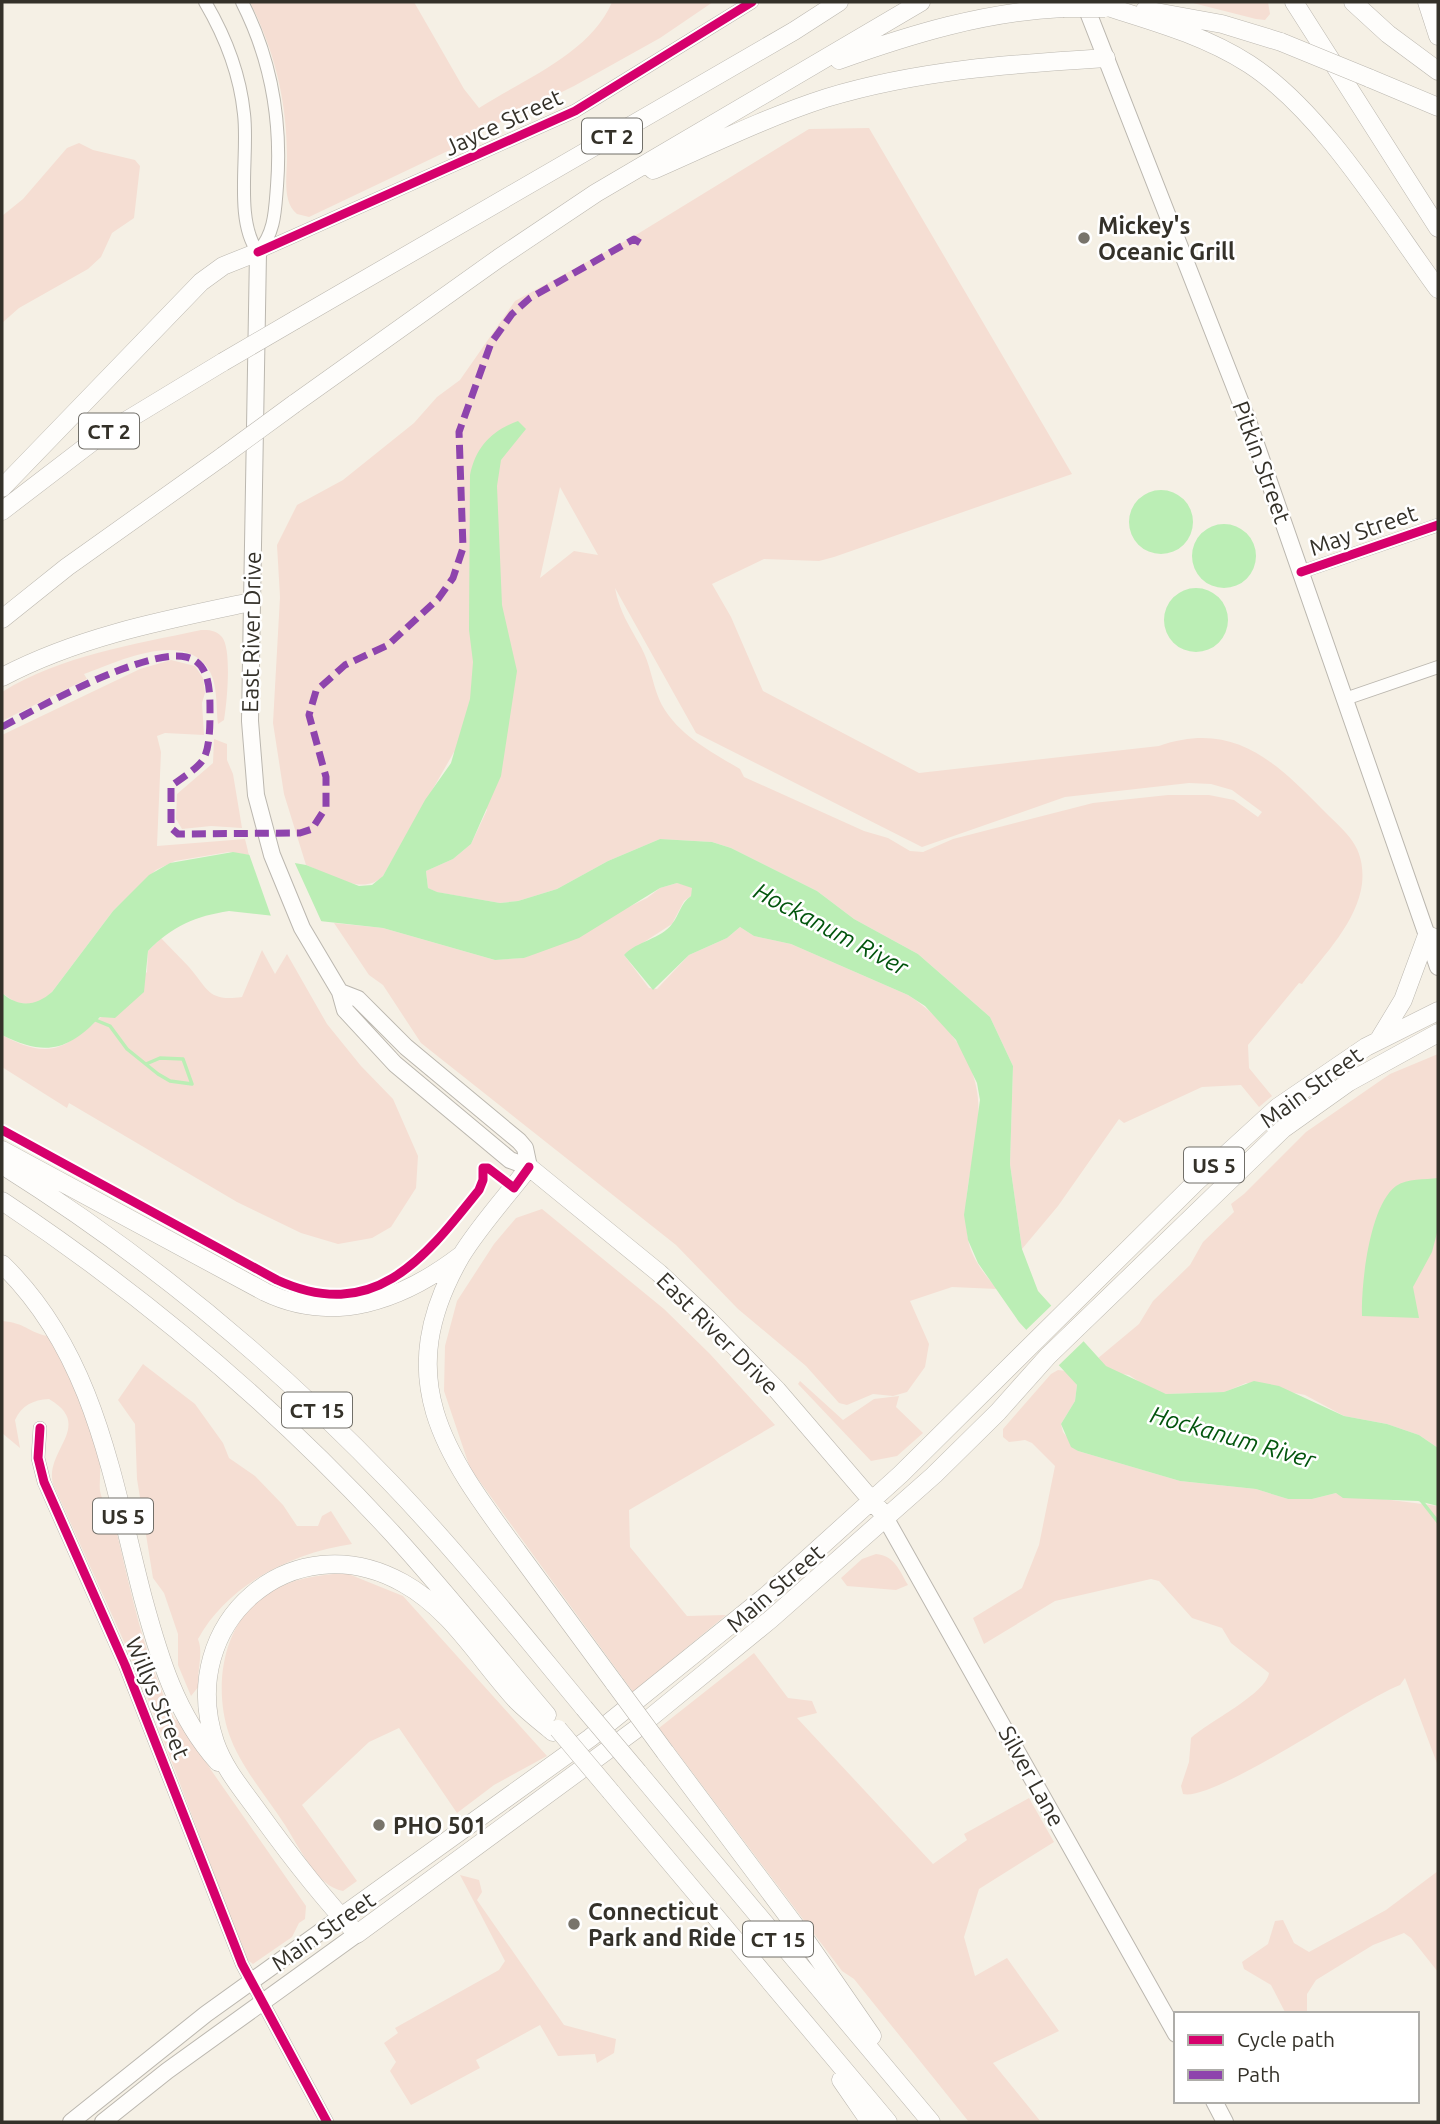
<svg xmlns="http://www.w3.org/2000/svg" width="1440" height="2124" viewBox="0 0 1440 2124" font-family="Ubuntu,sans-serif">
<rect width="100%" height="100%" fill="#f5f0e5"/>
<!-- green -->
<path fill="#f5ded3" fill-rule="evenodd" d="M250 2H414L464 89 479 108C524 79 591 53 612 2H713L660 38 574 86 495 125 483 123 485 127 454 148 309 217 297 214C282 202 287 176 287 158 287 102 275 52 250 2Z
M1189 2H1268L1270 14 1265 20 1256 19Z
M869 128 1072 474 834 557 819 561 764 559 712 584 731 617 763 691 919 773 1159 746C1232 721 1273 759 1322 809 1344 832 1366 844 1362 884 1357 922 1324 955 1302 984L1299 983 1248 1045 1249 1068 1272 1096 1259 1107 1241 1085 1202 1087 1124 1123 1119 1119 1058 1206 1022 1249 1010 1164 1013 1066 990 1017 918 954 854 919 817 891 731 848 712 842 660 839 608 861 557 889 518 901 500 903 436 892 428 888 426 871 453 859 471 844 487 810 454 752 383 876C362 897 330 874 306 865L284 794 273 723 280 597 277 545 297 505 343 480 414 423 437 397 460 380 515 301 631 238 809 129ZM560 487 598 555 574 551 540 578ZM615 588 696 733 922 847 1065 797 1189 783 1211 784 1232 790 1262 812 1258 817 1234 800 1209 795H1168L1093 803 953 839 923 852 910 851 888 838 864 831 744 777 740 769C710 751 674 733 659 699 652 682 650 663 641 647 630 627 619 611 615 588Z
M79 143 93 150 135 160 140 166 134 218 112 233 101 257 88 269 19 308 2 323V216L23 199 67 148Z
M201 630C209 630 216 630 222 637 232 649 227 703 224 720L218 724C216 707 218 685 209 670 184 629 118 662 84 674L87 679 2 721V692C63 655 132 645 201 630Z
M171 660 195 666 203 678 205 693 202 703 204 735 165 733 157 736 161 752 157 846 245 839 249 855 229 852 175 861 156 870 113 911 52 992 41 1002 32 1005 15 1002 2 993V735L140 669Z
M214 739 227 744V760L233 774 242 828 211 826 182 829 176 819 177 794 213 763Z
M677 883 693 887 691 896 684 901 672 924 624 955 649 988 657 989 689 955 727 938 740 927 754 936 791 944 908 995C930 1009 950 1029 963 1052 1001 1120 956 1169 968 1239 971 1258 985 1275 997 1289L952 1287 910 1301 929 1344 925 1367 907 1392 893 1396 873 1394 847 1405 839 1403 806 1366 738 1309 676 1245 421 1043 383 985 369 975 334 923 383 928 495 960 524 958 647 898 660 888Z
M161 938C170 948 180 957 189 967 208 989 208 1002 242 997L262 950 275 974 287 954 327 1024 361 1066 393 1099 418 1156 416 1188 391 1227 372 1238 338 1244 301 1233 237 1202 69 1103 67 1108 2 1067V1035C17 1043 36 1052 54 1048 80 1043 126 992 147 972L148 951Z
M1438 1054V1448L1419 1435 1387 1424 1344 1416 1305 1395 1246 1383 1225 1392 1166 1394 1150 1389 1129 1375 1085 1369 1139 1324 1153 1301 1190 1265 1203 1242 1234 1212 1231 1204 1244 1194 1306 1132 1390 1074Z
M542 1209 664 1309 710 1354 775 1425 629 1510 630 1547 687 1616 726 1615 633 1692 470 1468 444 1391 445 1346 457 1301 494 1244 516 1218Z
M2 1321C26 1323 28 1332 47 1336 65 1360 96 1433 100 1464 101 1473 99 1482 100 1491 102 1503 112 1513 115 1525 131 1592 144 1658 175 1720L180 1718 211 1770 306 1906 305 1919 299 1923 292 1937 253 1964 246 1959 139 1675 53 1484C44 1450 95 1426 49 1399 33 1400 22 1405 15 1420L20 1448 2 1433Z
M143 1364 195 1404 223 1443 229 1458 255 1476 283 1505 297 1526H318L322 1516 331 1511 352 1544C292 1553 228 1584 198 1639 204 1655 196 1670 199 1686L191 1696 178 1665V1634L164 1593 153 1578 137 1479 135 1424 118 1400Z
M1058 1370 1066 1371 1077 1385 1075 1401 1061 1424 1063 1432 1078 1451 1180 1481 1256 1489 1288 1499H1312L1336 1493 1438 1506V1766L1405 1678 1400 1685C1359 1701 1214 1802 1183 1794L1181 1786 1189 1762 1191 1738C1208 1722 1266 1694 1269 1673L1231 1643 1222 1628 1192 1618 1159 1581 1151 1579 1055 1601 984 1644 973 1618 1022 1588 1039 1545 1055 1466 1032 1443 1025 1440 1009 1442 1003 1437V1429L1051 1374Z
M800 1381 843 1420 874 1399 899 1396 896 1407 923 1433 897 1456 871 1461 798 1384Z
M876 1554C895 1556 899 1570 908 1585L896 1590 847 1586 841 1578 862 1559Z
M346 1573 403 1596 547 1756 494 1785 457 1813 399 1728 369 1742 302 1805 357 1881 343 1891C317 1887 298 1845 285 1825 267 1797 240 1766 229 1734 213 1687 222 1620 270 1592 293 1578 319 1575 346 1573Z
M754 1653 788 1698 812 1701 817 1713 797 1718 933 1864 967 1840 964 1834 1029 1798 1054 1842 979 1889 964 1937 975 1976 1007 1958 1059 2031 993 2063 1041 2122H969L854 1979 842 1971 659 1728Z
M1438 1871V1972L1411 1938 1404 1933 1373 1945 1316 1980 1307 1994V2014H1286L1271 1985 1244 1969 1242 1962 1268 1944 1275 1921 1283 1920 1294 1943 1309 1952 1386 1910Z
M460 1875 479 1880 482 1892 477 1900 564 2025 616 2039 614 2053 597 2063 595 2054 558 2056 540 2025 476 2060 480 2068 411 2105 390 2071 396 2062 384 2043 398 2033 395 2028 499 1970 505 1961Z"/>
<!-- water -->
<path fill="#bbeeb5" d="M518 421 526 429 501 460 497 486 502 605 517 671 501 776 471 844 453 859 426 871 428 888 437 892 500 903 518 901 557 889 608 861 660 839 712 842 731 848 817 891 854 919 918 954 990 1017 1013 1066 1010 1164 1022 1249 1038 1291 1106 1366 1166 1394 1224 1392 1254 1381 1279 1386 1344 1416 1387 1424 1419 1435 1438 1448V1506L1418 1501 1343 1498 1336 1493 1312 1499H1288L1256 1489 1180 1481 1078 1451 1071 1447 1061 1424 1075 1401 1077 1385 1019 1322 978 1263 968 1240 964 1215 980 1100 977 1083 956 1040 925 1006 908 995 791 944 754 936 740 927 727 938 689 955 653 990 624 955C637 941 661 939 672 924 680 914 680 904 691 896L692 888 677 883 660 888 579 938 524 958 495 960 383 928 229 911C196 916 172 926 148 951L144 992 115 1018 100 1017C67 1052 44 1056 2 1035V993C19 1008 36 1006 52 992L113 911 149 875 170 863 233 852 306 865 359 886 372 885 383 876 425 800 451 763 470 699 473 662 469 630 470 475C476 447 491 431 518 421Z
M1129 522a32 32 0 1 1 64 0a32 32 0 1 1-64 0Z
M1192 556a32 32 0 1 1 64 0a32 32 0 1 1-64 0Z
M1164 620a32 32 0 1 1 64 0a32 32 0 1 1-64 0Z
M1438 1178V1229L1432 1252 1413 1287 1419 1318 1362 1316C1361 1285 1369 1206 1396 1186 1407 1178 1425 1180 1438 1178Z"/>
<!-- pier -->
<path fill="#f5f0e5" d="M248 851 293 859 323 925 272 919Z
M1054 1303 1087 1338 1058 1366 1024 1332Z"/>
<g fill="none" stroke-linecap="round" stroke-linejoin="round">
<!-- stream -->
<path stroke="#bbeeb5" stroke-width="3.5" d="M93 1019 110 1026 127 1049 158 1074 170 1081 192 1084
M146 1064 160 1058 183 1059 192 1084
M1420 1499 1438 1522"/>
<defs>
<path id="minor" d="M205 2C225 36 240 74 244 114 249 155 234 220 258 252
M242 2C272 61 282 121 277 186 275 211 275 233 258 252
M258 252 575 111 752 2
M1301 572 1438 525
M1345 699 1438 667
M40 1428 38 1458 44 1482 125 1665 242 1964 327 2122"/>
<path id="major" d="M1084 2 1248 421 1438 967
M258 252 250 721 256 795 272 855 302 928 340 992 345 1010 395 1064 510 1160 529 1167 525 1148 519 1141 406 1047 358 999 340 992
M886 1519 1176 2034
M1214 2101 1225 2122
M71 2122 206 2014 341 1917
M103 2122 167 2071 357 1934"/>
<path id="highway" d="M1294 2 1438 228
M1353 2 1388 34 1438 71
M1427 2 1438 36
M1111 8C1159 23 1207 37 1249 64 1323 112 1386 218 1438 289
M1145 10 1222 24 1281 42
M839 60C912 34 984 12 1063 8
M1369 78 1438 107
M653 170C710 145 767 117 826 98 918 70 1011 64 1106 58
M295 320 794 31 839 2
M294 404 499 258 596 193 921 2
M2 488 201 282 223 266 258 252
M2 511 96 439 223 362
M2 619 67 567 223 456
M2 677C80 636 165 620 251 602
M1380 1038 1403 1000 1427 935 1438 939
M2 1150 265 1292C334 1325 402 1300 460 1256
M2 1165C144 1254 275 1362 391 1483 459 1554 521 1632 584 1708
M2 1201C145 1296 276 1407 392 1533 446 1592 495 1654 547 1715
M2 1264C95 1354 112 1479 143 1598 159 1657 176 1715 218 1762
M615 1684C583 1640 550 1596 517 1551 444 1452 390 1379 461 1256 480 1225 507 1196 529 1167L659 1273 708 1319 777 1390 880 1510
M553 1732C541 1722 528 1712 517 1701 480 1661 452 1610 403 1583 292 1521 175 1623 215 1742 224 1768 241 1788 257 1810 288 1853 320 1895 357 1934L639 1727 771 1619 934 1475 998 1412 1048 1356 1283 1129 1349 1082 1438 1033
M665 1752 805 1939 872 2036
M638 1772 931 2122
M611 1792 888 2122
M341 1917 590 1738 766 1596 901 1474 1196 1182 1278 1107 1366 1047 1438 1011
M841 2080 870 2122"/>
</defs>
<!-- minor casing -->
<use href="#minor" stroke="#bbb7af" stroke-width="14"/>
<!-- major casing -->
<use href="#major" stroke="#bbb7af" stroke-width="18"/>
<!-- highway casing -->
<use href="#highway" stroke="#bbb7af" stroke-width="19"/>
<!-- minor -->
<use href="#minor" stroke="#fefdfb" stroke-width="12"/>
<!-- major -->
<use href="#major" stroke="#fefdfb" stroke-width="16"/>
<!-- highway -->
<use href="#highway" stroke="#fefdfb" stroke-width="18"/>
<defs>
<path id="highway-bridge" d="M1063 8H1105
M1281 42 1369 78
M223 362 295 320
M223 456 294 404
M615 1684 665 1752
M584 1708 638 1772
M558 1729 611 1792"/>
</defs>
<!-- highway-bridge casing -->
<use href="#highway-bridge" stroke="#bbb7af" stroke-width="19" stroke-linecap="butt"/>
<!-- highway-bridge -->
<use href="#highway-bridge" stroke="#fefdfb" stroke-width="18"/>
<!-- quiet -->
<path stroke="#8e44ad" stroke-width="7" stroke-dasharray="14 7" stroke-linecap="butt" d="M2 727C39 707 146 648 186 657 210 662 210 691 210 711 210 724 210 746 204 758 199 768 180 779 171 786V828L178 834 300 833 312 829 326 807V777L309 715 316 691 345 665 388 645 438 599 453 578 463 548 459 432 491 343 512 314 530 298 634 239 642 244"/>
<defs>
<path id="cycleway" d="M258 252 575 111 752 2
M1301 572 1438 525
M2 1130 277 1280C374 1324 424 1259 479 1190L483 1180V1168H488L514 1188 529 1167
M40 1428 38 1458 44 1482 125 1665 242 1964 327 2122"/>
</defs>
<!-- cycleway casing -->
<use href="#cycleway" stroke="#fff" stroke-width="13"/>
<!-- cycleway -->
<use href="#cycleway" stroke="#d6006c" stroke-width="9"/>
</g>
<!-- markers -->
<g fill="#78746b" stroke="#fff" stroke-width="2.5">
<circle cx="1084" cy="238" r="7"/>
<circle cx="379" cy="1825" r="7"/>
<circle cx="574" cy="1924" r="7"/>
</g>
<g text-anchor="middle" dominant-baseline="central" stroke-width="5" stroke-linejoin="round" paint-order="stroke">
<!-- shield labels -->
<g fill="#fff" stroke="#716f69" stroke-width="2">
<rect x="582" y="118.5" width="60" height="35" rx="5"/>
<rect x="79" y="413.5" width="60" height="35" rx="5"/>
<rect x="1184" y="1147.5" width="60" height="35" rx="5"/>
<rect x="282" y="1392.5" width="70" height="35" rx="5"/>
<rect x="93" y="1498.5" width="60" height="35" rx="5"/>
<rect x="743" y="1921.5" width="70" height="35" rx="5"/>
</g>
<g font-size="21" font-weight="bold" fill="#343129">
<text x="612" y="136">CT 2</text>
<text x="109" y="431">CT 2</text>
<text x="1214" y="1165">US 5</text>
<text x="317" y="1410">CT 15</text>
<text x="123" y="1516">US 5</text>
<text x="778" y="1939">CT 15</text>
</g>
<!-- street labels -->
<g font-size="23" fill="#343129" stroke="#fff">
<text transform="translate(503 122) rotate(-25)">Jayce Street</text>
<text transform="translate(1262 462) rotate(70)">Pitkin Street</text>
<text transform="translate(1363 530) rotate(-19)">May Street</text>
<text transform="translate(251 632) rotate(-89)">East River Drive</text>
<text transform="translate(1311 1087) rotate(-36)">Main Street</text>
<text transform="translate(718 1333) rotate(45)">East River Drive</text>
<text transform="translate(775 1588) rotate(-41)">Main Street</text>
<text transform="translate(158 1698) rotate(67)">Willys Street</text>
<text transform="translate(1032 1776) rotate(61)">Silver Lane</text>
<text transform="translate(323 1931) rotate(-35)">Main Street</text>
</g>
<!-- poi labels -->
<g font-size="23" font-weight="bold" fill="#343129" stroke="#fff" text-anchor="start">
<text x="1098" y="225">Mickey's<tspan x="1098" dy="26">Oceanic Grill</tspan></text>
<text x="393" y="1825">PHO 501</text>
<text x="588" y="1911">Connecticut<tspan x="588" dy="26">Park and Ride</tspan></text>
</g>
<!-- water labels -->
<g font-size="24" font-style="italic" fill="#02550d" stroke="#fff">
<text transform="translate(831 929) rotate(28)">Hockanum River</text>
<text transform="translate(1233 1437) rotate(16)">Hockanum River</text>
</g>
</g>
<!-- border -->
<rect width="1440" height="2124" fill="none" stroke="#343129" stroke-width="7"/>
<!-- legend -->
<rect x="1174" y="2012" width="245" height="91" fill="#ffffff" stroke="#aeada9" stroke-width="2"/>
<rect x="1188" y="2035" width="35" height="10" fill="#d6006c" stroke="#aeada9" stroke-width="2"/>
<text x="1237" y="2047" font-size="21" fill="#343129">Cycle path</text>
<rect x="1188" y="2070" width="35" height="10" fill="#8e44ad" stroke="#aeada9" stroke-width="2"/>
<text x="1237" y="2082" font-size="21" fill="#343129">Path</text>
</svg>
